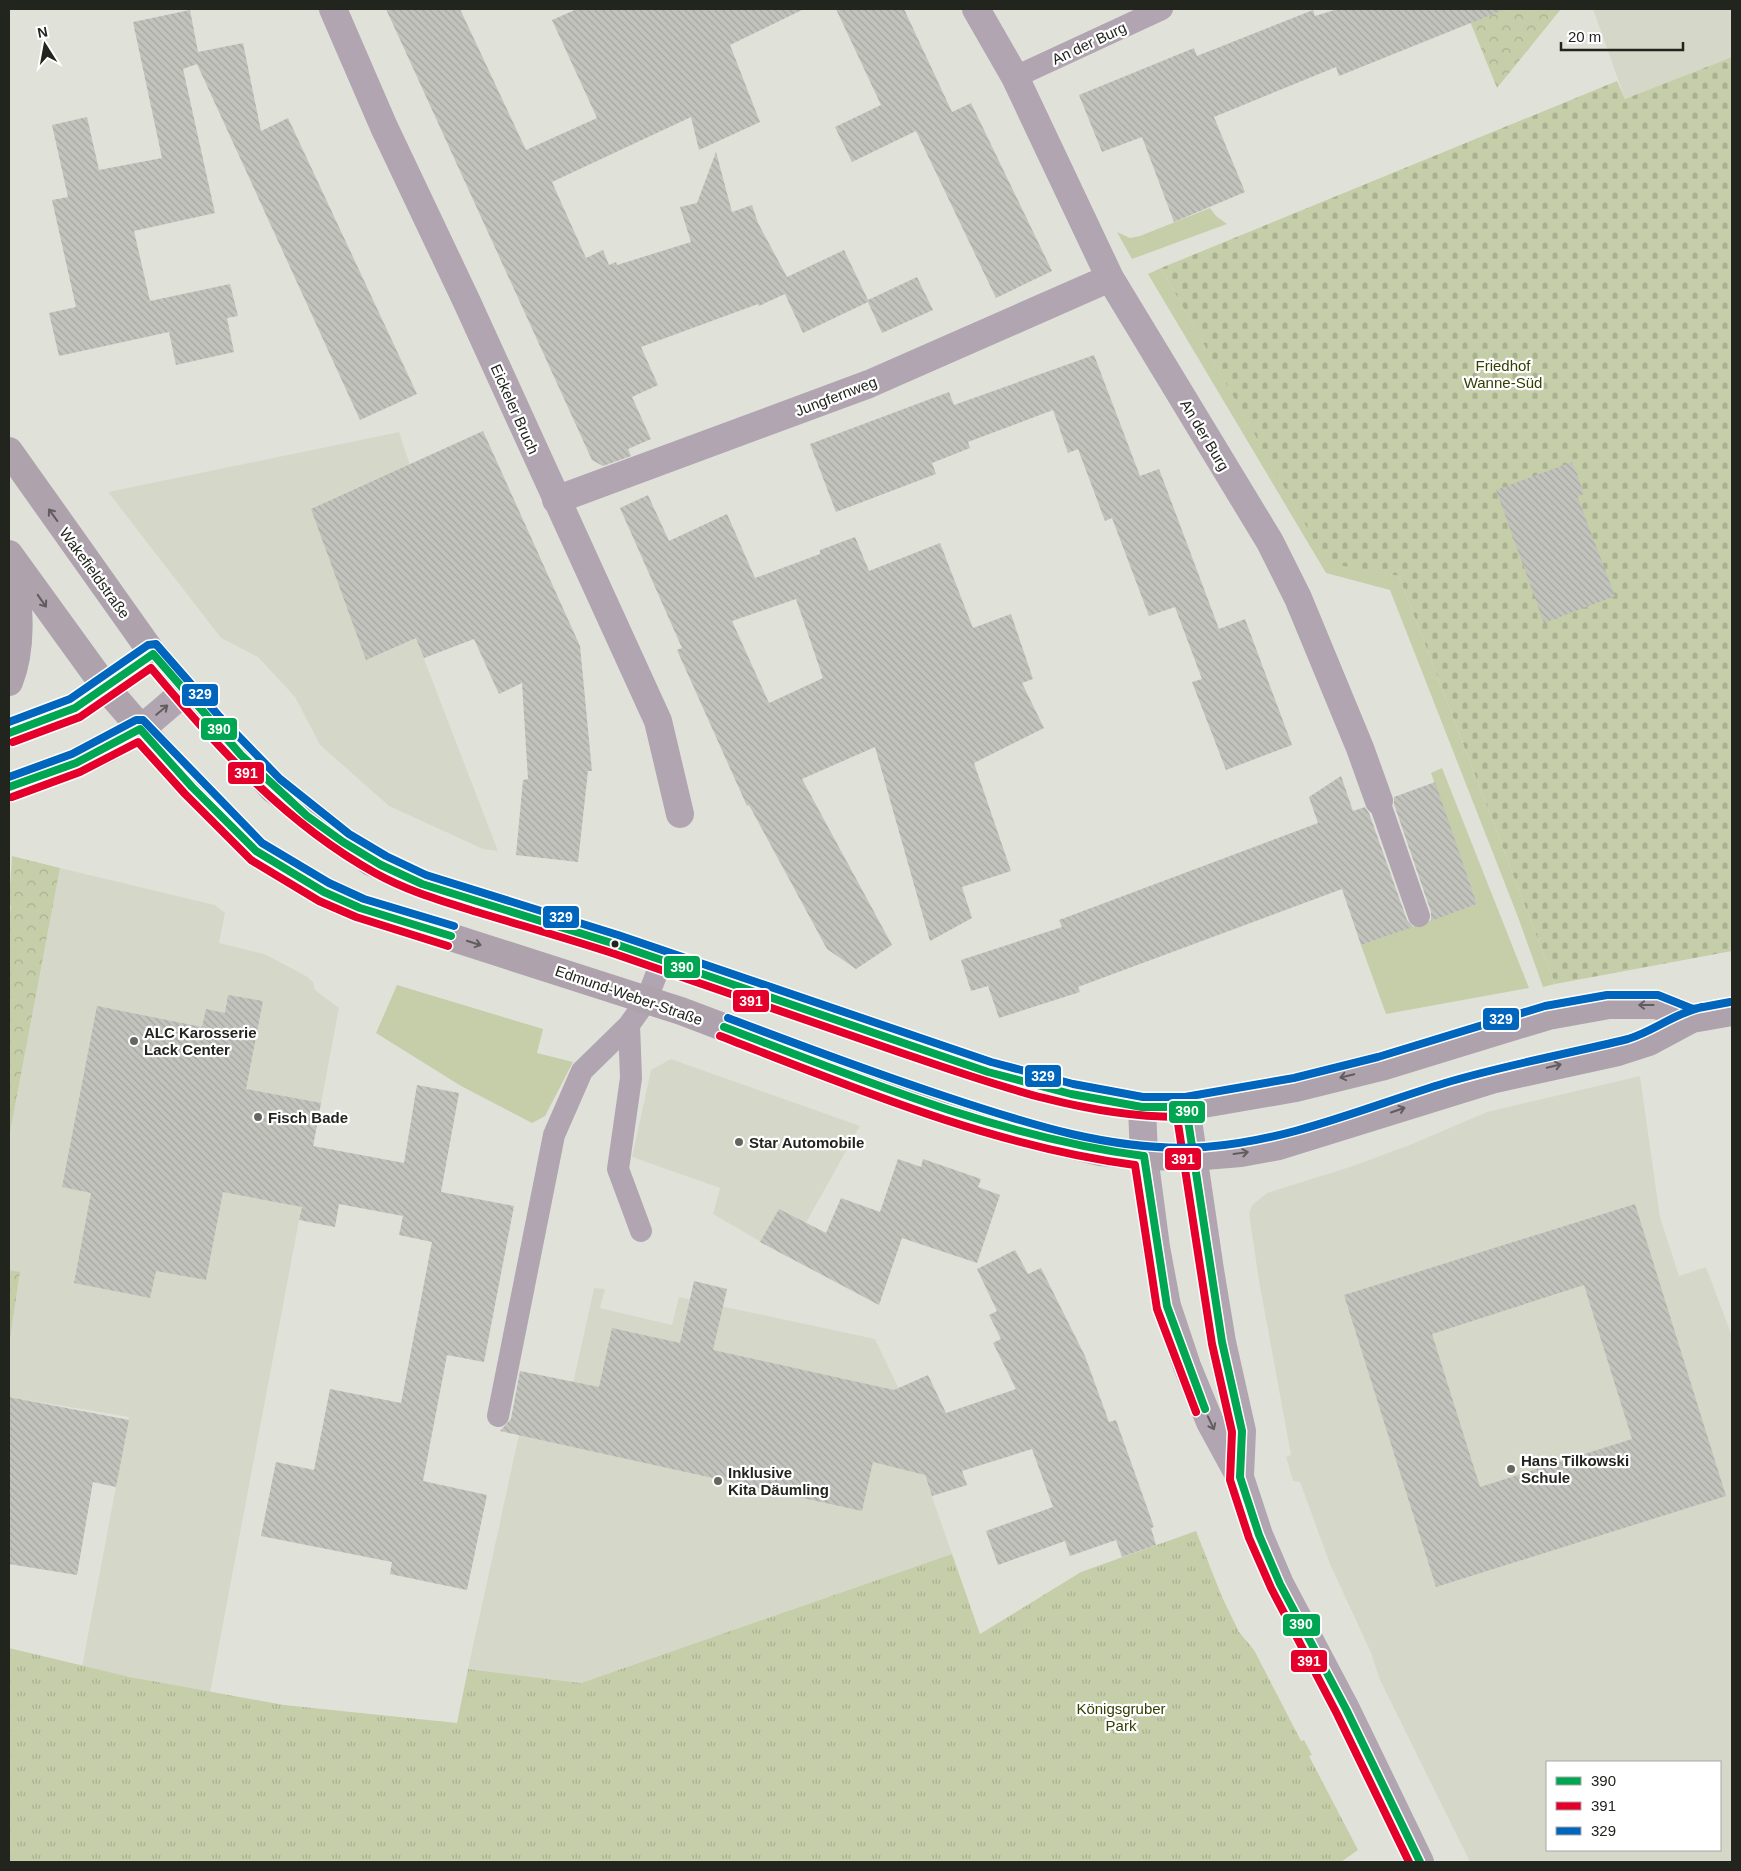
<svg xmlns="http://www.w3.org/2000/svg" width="1741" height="1871" viewBox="0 0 1741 1871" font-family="Arial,sans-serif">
<defs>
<pattern id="forest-crowns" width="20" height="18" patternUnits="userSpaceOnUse" patternTransform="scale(1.25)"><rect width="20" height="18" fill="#c5cea9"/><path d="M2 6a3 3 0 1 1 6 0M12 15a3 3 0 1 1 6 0" fill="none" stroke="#a9b191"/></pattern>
<pattern id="cemetery-stones" width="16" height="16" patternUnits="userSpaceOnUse" patternTransform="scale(1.25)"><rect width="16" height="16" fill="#c5cea9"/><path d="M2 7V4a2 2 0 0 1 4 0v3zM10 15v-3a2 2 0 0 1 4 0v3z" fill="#a9b191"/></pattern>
<pattern id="park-tufts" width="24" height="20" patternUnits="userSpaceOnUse" patternTransform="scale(1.25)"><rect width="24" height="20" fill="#c5cea9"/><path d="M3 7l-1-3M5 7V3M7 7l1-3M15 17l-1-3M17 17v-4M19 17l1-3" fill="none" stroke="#a9b191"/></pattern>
<pattern id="building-back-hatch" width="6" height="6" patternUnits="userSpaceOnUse" patternTransform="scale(1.25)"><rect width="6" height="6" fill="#c1c3bc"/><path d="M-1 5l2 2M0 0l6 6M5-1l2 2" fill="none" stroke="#a6a7a1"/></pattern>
</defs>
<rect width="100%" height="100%" fill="#e0e2da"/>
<!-- built -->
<path fill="#d5d8c9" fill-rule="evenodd" d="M1593 9H1732V57L1625 99Z
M399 432 426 513 416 638 498 851 483 849 389 806 320 745 295 697 258 657 221 638 108 492Z
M60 868 215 905 225 913 219 943 264 954 274 959 306 976 313 982 315 990 339 1008 210 1693 82 1667 129 1417 9 1397V1346L20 1273 9 1270V1138Z
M671 1059 860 1126 787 1257 713 1214 720 1188 632 1157 651 1070Z
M1640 1076 1660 1217 1679 1276 1706 1267 1732 1336V1862H1470L1380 1680 1371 1653 1330 1564 1300 1482 1293 1481 1286 1457 1291 1455 1259 1281 1249 1213 1252 1205 1267 1193 1353 1166 1412 1144 1487 1112ZM1547 1762H1720V1850H1547Z
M594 1288 605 1289 600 1308 672 1325 679 1297 875 1339 924 1441 914 1445 952 1554 581 1683 468 1669 520 1430 561 1438Z"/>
<!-- grass -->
<path fill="#c5cea9" d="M1210 208 1216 216 1227 224 1132 259 1117 232 1130 238 1140 236Z
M1161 268 1327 562 1399 576 1555 984 1543 987 1518 917 1390 590 1326 573 1148 274Z
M1442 768 1529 988 1386 1014 1361 945 1477 904 1431 773Z
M397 985 543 1029 537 1053 573 1062 545 1116 532 1123 461 1086 376 1033Z"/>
<!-- forest -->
<path fill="url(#forest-crowns)" d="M1465 9H1561L1497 88Z
M12 856 60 868 9 1138V918L11 906 9 905Z
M9 1270 20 1272 9 1346Z"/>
<!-- cemetery -->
<path fill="url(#cemetery-stones)" d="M1732 57V951L1555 984 1399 576 1327 563 1161 268 1617 81 1625 99Z"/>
<!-- park -->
<path fill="url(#park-tufts)" d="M1196 1531 1222 1597 1239 1632 1254 1650 1301 1741 1304 1740 1312 1755 1309 1756 1358 1850 1341 1862H9V1648L130 1677 284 1705 457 1723 468 1669 581 1683 952 1554 980 1634 1081 1572Z"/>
<!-- building -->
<path fill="url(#building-back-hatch)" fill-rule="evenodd" d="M386 9H460L526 150 597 118 552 20 577 9H804L730 45 760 122 699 150 691 117 552 182 586 258 603 250 609 265 616 262 617 265 691 242 680 207 697 203 716 152 732 212 752 205 758 223 787 277 844 250 868 300 917 277 933 310 882 333 868 302 803 333 785 294 759 306 758 304 641 347 658 385 632 397 651 439 628 449 631 456 603 466 592 460Z
M836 9H904L952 112 971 103 1052 271 996 298 916 131 852 162 835 127 881 105Z
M1338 9 1503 10 1339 76 1336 67 1214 117 1245 192 1174 222 1142 137 1102 152 1079 95 1194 48 1197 56 1313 10 1315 16Z
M190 10 198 52 243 43 261 131 288 118 417 394 360 420 197 64 183 69 215 213 134 231 150 301 230 284 238 316 227 318 234 352 176 365 169 332 59 356 49 313 76 307 52 200 68 197 52 125 87 117 99 170 162 158 133 22Z
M1094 355 1140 476 1159 469 1219 629 1245 619 1292 745 1226 770 1192 682 1202 679 1175 607 1149 616 1112 518 1105 521 1078 449 1068 453 1053 410 968 442 970 448 932 463 936 474 836 512 810 444 949 392 954 405Z
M483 431 580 646 592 771H588L578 862 516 855 523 780 528 779 522 683 499 694 474 639 424 658 416 638 366 660 311 509Z
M1572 462 1584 494 1577 496 1615 596 1544 623 1496 490Z
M648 495 669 541 727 514 755 578 820 554V550L855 537 869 571 940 543 973 628 1011 614 1033 679 1022 683 1044 728 974 763 1011 871 962 887 972 918 930 941 875 747 802 779 892 945 856 969 827 949 749 805 747 806 677 650 682 648 620 508ZM796 599 823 678 769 703 732 621Z
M1341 776 1353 811 1365 807 1369 813 1407 920 1413 927 1361 945 1342 889 1078 987 1080 992 999 1018 988 986 971 991 961 960 1062 927 1059 920 1318 823 1309 797Z
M1435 782 1477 904 1431 921V912L1394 804V797Z
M228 995 263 1001 246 1089 321 1103 313 1146 404 1163 417 1085 459 1093 441 1192 514 1206 484 1362 447 1355 423 1481 487 1495 467 1590 390 1574 392 1562 261 1536 276 1462 314 1470 330 1389 401 1403 432 1242 399 1235 403 1216 339 1204 335 1227 299 1220 302 1207 223 1192 206 1280 156 1271 150 1298 74 1283 91 1193 62 1187 97 1006 202 1027 206 1009 225 1013Z
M898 1159 921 1167 923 1159 981 1179 978 1187 1000 1195 977 1263 902 1238 879 1305 760 1242 779 1209 826 1233 841 1198 880 1212Z
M1635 1204 1726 1496 1436 1587 1344 1295ZM1584 1285 1632 1439 1480 1487 1432 1334Z
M1015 1250 1028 1274 1041 1268 1085 1356 1109 1422 1116 1420 1154 1527 1151 1528 1156 1545 1122 1557 1116 1540 1070 1556 1065 1541 998 1565 986 1531 1053 1507 1032 1449 962 1471 967 1485 932 1496 925 1475 873 1462 862 1511 500 1431 511 1419 520 1371 599 1387 612 1328 680 1343 694 1281 727 1289 713 1350 894 1390 928 1375 946 1413 1016 1389 993 1343 1001 1339 989 1315 997 1311 977 1269Z
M9 1397 129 1420 116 1487 93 1482 77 1575 9 1564Z"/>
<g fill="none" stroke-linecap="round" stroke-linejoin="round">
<!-- service -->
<path stroke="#b0a5b0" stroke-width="22" d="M1015 77 1162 9
M1379 801 1419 916
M629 1025 631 1078 618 1169 641 1231
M498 1416 554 1135 582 1071 629 1025 646 1001 662 960"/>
<!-- minor -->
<path stroke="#b0a5b0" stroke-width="28" d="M333 9 384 127 466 300 658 721 680 814
M976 9 1015 77 1110 278 1270 542 1298 598 1360 748 1379 801
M556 500 869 384 1110 278
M9 733 75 708 106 688 153 654
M9 787C55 773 99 757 140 729 155 718 170 704 184 692
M1142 1107 1144 1156 1156 1247 1167 1306 1187 1366 1210 1422 1240 1477 1259 1535 1280 1584 1346 1709 1420 1862
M1186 1107 1210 1270 1222 1342 1242 1431 1240 1476"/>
<!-- secondary -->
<path stroke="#aea2ad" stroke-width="28" d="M9 451 153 654 184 692 273 789 371 862 422 884 615 944 988 1072 1071 1094 1142 1107H1186L1296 1088 1381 1067 1548 1016 1609 1005H1656L1692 1019
M9 554 106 688 192 787 256 851 324 892 360 908 681 1011 858 1078 1029 1135 1101 1152 1144 1156 1192 1157 1241 1153 1279 1146 1495 1079 1618 1052 1649 1042 1692 1019 1732 1012
M9 682C24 645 18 602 14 563"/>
<defs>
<path id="bus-1" d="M9 733 75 708 153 654 241 755 307 816 343 842 381 865 422 884 615 944 988 1072 1071 1094 1142 1107H1186L1222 1342 1242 1431 1240 1477 1259 1535 1280 1584 1346 1709 1420 1862
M9 787 76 763 140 729 192 787 256 851 324 892 360 908 451 936
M724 1027C860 1079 999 1137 1144 1156L1167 1306 1205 1409"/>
<path id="bus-2" d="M13 742 80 717 151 668C216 746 285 823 375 873 407 891 442 901 477 912 523 926 569 939 615 954 708 986 800 1018 893 1050 984 1081 1080 1117 1177 1117L1212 1344 1232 1432 1230 1480 1249 1538 1271 1588 1337 1714 1409 1862
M12 797 80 772 138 742 185 794 251 860 319 901 356 917 448 946
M720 1036C854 1088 992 1146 1135 1165L1157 1309 1196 1412"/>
<path id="bus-3" d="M9 722 70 699 148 645 156 644 218 715 280 779 349 834 386 856 426 875 618 935 991 1062 1073 1084 1143 1097H1185L1294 1078 1378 1057 1545 1006 1607 995H1658L1693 1009 1730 1002
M9 777 72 754 136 720H143L262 843 329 883 364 899 454 926
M728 1018C799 1045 871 1072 944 1096 1028 1124 1116 1153 1205 1147 1289 1141 1366 1107 1445 1083 1505 1065 1567 1054 1628 1039 1654 1031 1675 1013 1702 1007"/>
</defs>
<!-- bus-1 casing -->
<use href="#bus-1" stroke="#fff" stroke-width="11"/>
<!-- bus-2 casing -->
<use href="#bus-2" stroke="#fff" stroke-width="11"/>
<!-- bus-3 casing -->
<use href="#bus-3" stroke="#fff" stroke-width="11"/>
<!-- bus-1 -->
<use href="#bus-1" stroke="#00a651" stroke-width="8"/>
<!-- bus-2 -->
<use href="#bus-2" stroke="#e4002b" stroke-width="8"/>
<!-- bus-3 -->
<use href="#bus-3" stroke="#0065bd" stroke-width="8"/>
</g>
<!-- one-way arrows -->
<defs><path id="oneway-shaft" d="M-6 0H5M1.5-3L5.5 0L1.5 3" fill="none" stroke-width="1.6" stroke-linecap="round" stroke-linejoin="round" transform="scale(1.25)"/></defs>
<g stroke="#615d5e">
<use href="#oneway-shaft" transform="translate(53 515) rotate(-126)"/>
<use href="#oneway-shaft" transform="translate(42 601) rotate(55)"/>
<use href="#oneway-shaft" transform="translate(474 943) rotate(18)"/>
<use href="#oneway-shaft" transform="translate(1646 1005) rotate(180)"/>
<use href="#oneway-shaft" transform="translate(1554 1066) rotate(-13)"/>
<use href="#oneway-shaft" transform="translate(1347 1076) rotate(166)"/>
<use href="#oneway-shaft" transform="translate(1398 1110) rotate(-19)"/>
<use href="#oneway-shaft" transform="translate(1241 1153) rotate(-8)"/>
</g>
<g stroke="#625e60">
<use href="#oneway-shaft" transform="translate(162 710) rotate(-40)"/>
<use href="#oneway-shaft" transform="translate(1211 1423) rotate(65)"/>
</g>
<!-- markers -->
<circle fill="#22241e" stroke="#fff" stroke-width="2" cx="615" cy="944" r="4.5"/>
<g fill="#646660" stroke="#fff" stroke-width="2">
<circle cx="134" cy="1041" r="5"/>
<circle cx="258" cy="1117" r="5"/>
<circle cx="739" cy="1142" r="5"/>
<circle cx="1511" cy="1469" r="5"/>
<circle cx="718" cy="1481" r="5"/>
</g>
<g text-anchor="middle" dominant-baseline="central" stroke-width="4.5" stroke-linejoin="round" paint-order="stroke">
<!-- street labels -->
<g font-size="15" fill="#22241e" stroke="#fff">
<text transform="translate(1089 43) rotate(-25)">An der Burg</text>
<text transform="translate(836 396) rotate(-21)">Jungfernweg</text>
<text transform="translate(515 409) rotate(66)">Eickeler Bruch</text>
<text transform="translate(1205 435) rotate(59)">An der Burg</text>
<text transform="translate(95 573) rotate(54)">Wakefieldstraße</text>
<text transform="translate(629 995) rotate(19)">Edmund-Weber-Straße</text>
</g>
<!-- park labels -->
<g font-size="15" fill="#343f00" stroke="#fff">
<text x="1503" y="365">Friedhof<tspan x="1503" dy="17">Wanne-Süd</tspan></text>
<text x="1121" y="1708">Königsgruber<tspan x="1121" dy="17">Park</tspan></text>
</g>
<!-- poi labels -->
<g font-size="15" font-weight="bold" fill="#22241e" stroke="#fff" text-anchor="start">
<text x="144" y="1032">ALC Karosserie<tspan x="144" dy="17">Lack Center</tspan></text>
<text x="268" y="1117">Fisch Bade</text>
<text x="749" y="1142">Star Automobile</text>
<text x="1521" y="1460">Hans Tilkowski<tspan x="1521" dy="17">Schule</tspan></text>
<text x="728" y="1472">Inklusive<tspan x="728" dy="17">Kita Däumling</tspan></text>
</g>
</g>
<g stroke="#fff" stroke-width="2">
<rect x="181" y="683" width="38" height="24" rx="5" fill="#0065bd"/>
<rect x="200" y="717" width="38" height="24" rx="5" fill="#00a651"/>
<rect x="227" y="761" width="38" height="24" rx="5" fill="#e4002b"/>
<rect x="542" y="905" width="38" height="24" rx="5" fill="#0065bd"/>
<rect x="663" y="955" width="38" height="24" rx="5" fill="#00a651"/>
<rect x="732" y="989" width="38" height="24" rx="5" fill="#e4002b"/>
<rect x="1482" y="1007" width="38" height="24" rx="5" fill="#0065bd"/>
<rect x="1024" y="1064" width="38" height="24" rx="5" fill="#0065bd"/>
<rect x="1168" y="1100" width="38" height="24" rx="5" fill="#00a651"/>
<rect x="1164" y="1147" width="38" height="24" rx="5" fill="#e4002b"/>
<rect x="1282" y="1613" width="39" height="24" rx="5" fill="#00a651"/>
<rect x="1290" y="1649" width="38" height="24" rx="5" fill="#e4002b"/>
</g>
<g font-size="14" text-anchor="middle" font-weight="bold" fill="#fff">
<text x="200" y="699">329</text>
<text x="219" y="734">390</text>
<text x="246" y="778">391</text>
<text x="561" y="922">329</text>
<text x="682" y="972">390</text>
<text x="751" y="1006">391</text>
<text x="1501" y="1024">329</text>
<text x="1043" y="1081">329</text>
<text x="1187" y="1116">390</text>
<text x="1183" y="1164">391</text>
<text x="1301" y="1629">390</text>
<text x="1309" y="1666">391</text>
</g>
<!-- border -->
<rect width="1741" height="1871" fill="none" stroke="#22241e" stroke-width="20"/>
<!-- legend -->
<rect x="1546" y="1761" width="175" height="90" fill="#ffffff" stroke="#a7a7a5"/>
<rect x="1556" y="1777" width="25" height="8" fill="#00a651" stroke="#a7a7a5"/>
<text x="1591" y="1786" font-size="15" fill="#22241e">390</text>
<rect x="1556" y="1802" width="25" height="8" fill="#e4002b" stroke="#a7a7a5"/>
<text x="1591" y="1811" font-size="15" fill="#22241e">391</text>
<rect x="1556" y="1827" width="25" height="8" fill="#0065bd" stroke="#a7a7a5"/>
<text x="1591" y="1836" font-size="15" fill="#22241e">329</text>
<!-- north arrow -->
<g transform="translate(45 45) rotate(349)" stroke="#ffffff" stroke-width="4" paint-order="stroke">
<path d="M0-4L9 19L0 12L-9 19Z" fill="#22241e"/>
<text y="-8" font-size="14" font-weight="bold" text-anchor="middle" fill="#22241e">N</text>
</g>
<!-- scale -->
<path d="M1561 42v8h122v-8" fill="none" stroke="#22241e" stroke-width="2.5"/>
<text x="1568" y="42" font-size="15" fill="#22241e" stroke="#ffffff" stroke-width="4" paint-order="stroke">20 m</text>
</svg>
